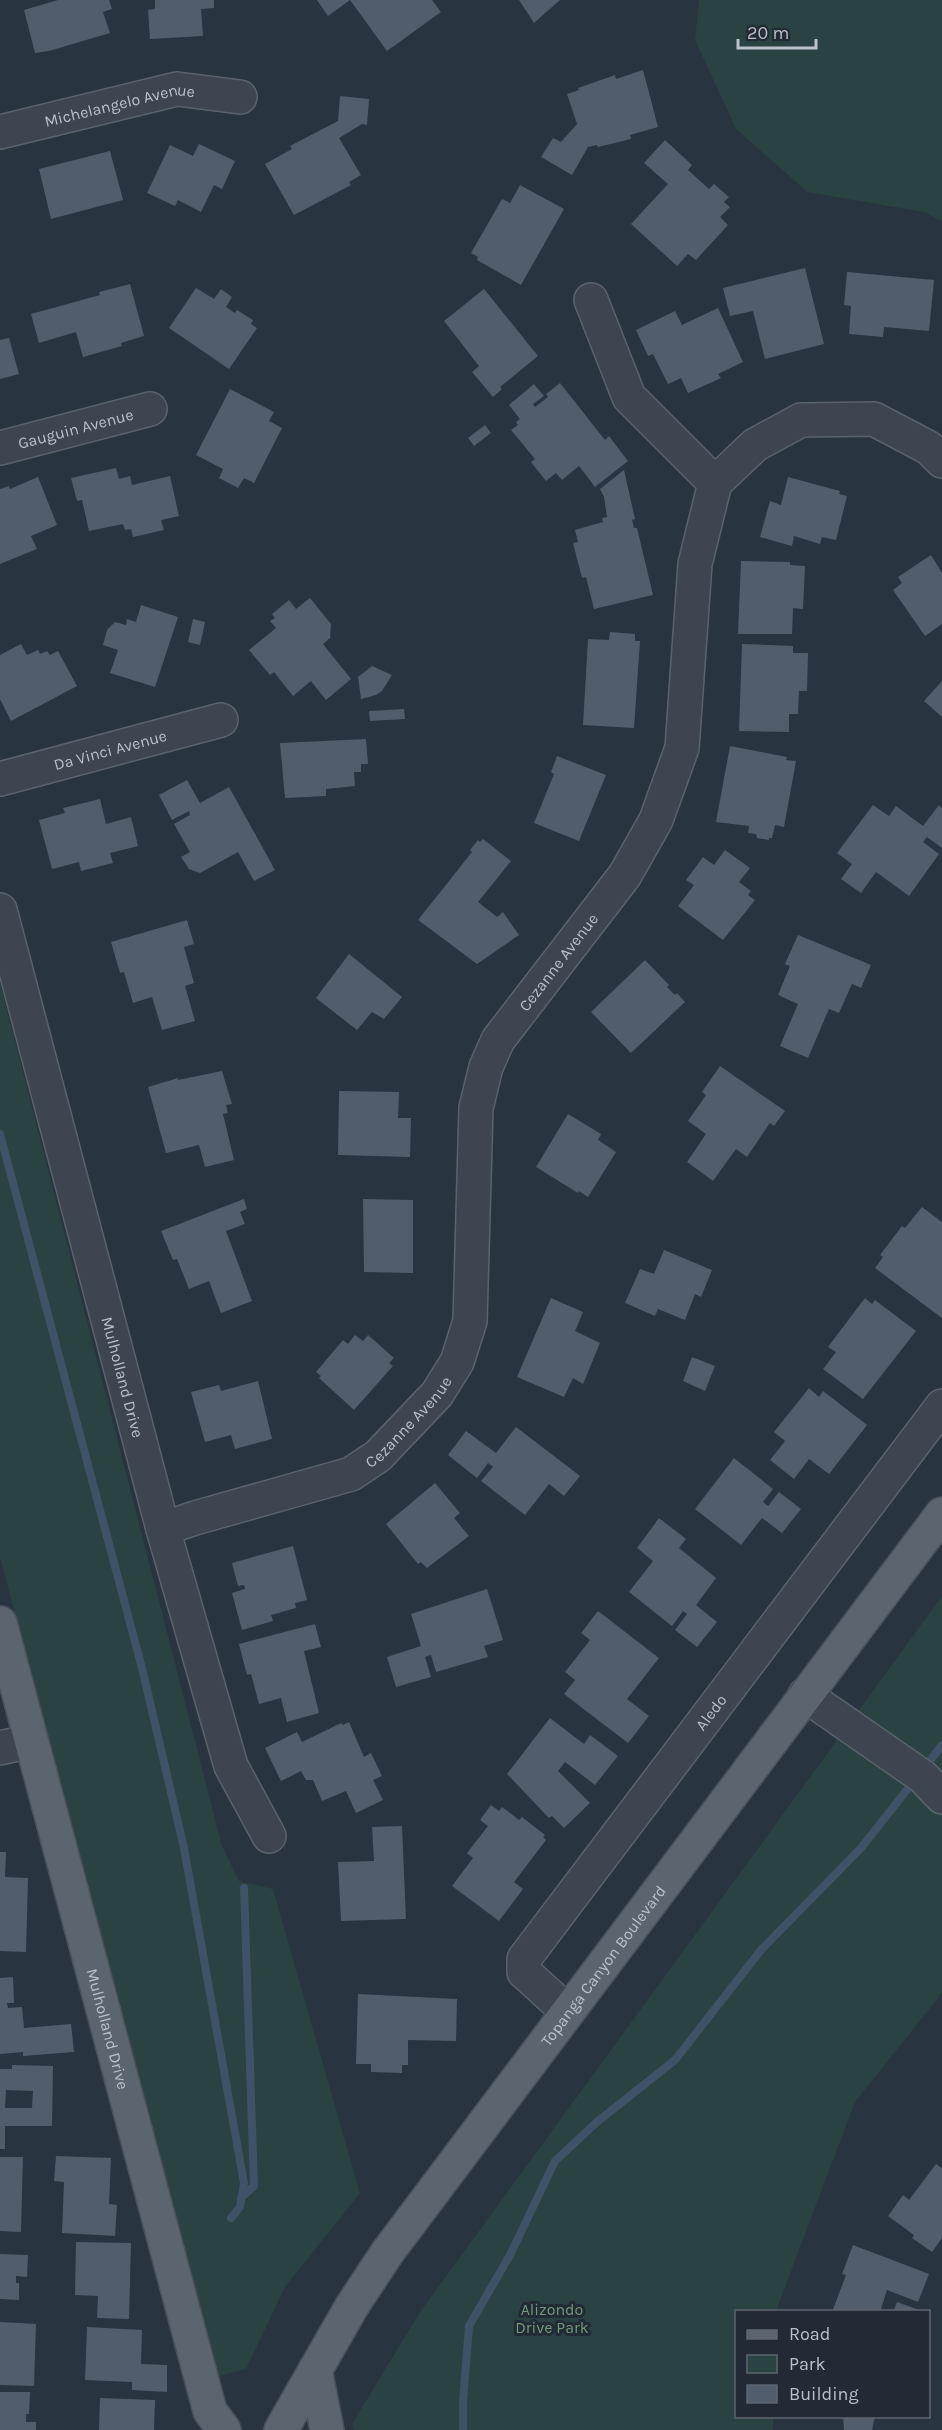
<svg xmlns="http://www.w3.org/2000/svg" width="942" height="2430" viewBox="0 0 942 2430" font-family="Karla,sans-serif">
<rect width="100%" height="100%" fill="#283440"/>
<!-- green -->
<path fill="#2b4242" d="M699 0H942V221L924 212 807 192 736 129 695 40Z
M0 983 222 1846 239 1881 273 1889 360 2193 285 2287 246 2369 219 2376 0 1557Z
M942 1596V1993L855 2102 776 2311 736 2312V2416L773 2417V2430H355L352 2424 420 2312Z"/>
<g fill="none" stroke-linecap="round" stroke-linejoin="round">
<!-- stream -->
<path stroke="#3f5268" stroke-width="8" d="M0 1134 142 1668 184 1848 244 2183 240 2207 231 2218
M925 1767 942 1745
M241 2198 254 2186 244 1888
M463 2430V2402L469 2326 510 2255 555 2161 597 2122 675 2060 761 1950 861 1848 914 1781"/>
</g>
<!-- building -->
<path fill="#525d6b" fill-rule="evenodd" d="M58 0H109L112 9 103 12 110 33 49 51 35 53 24 10Z
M155 0H214V8L201 9 203 36 150 39 148 10 155 9Z
M317 0H350L328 16Z
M350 0H432L441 12 387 51Z
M519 0H560L534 23Z
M643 70 658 127 630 135 631 139 598 147 597 145 588 147 572 175 541 157 553 138 561 142 577 124 567 94 579 90 578 88 615 75 616 79Z
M340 96 369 99 367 125 362 124 339 138 361 175 349 182 351 185 294 215 265 164 292 149 290 146 338 121Z
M665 140 692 165 688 170 709 189 714 184 729 197 724 202 730 207 720 217 728 225 696 260 688 254 677 266 631 224 668 184 644 163Z
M199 144 235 161 222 189 214 185 201 212 178 200 175 206 147 193 170 145 193 156Z
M110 151 123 200 51 219 39 169Z
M520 185 564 209 521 285 477 260 478 257 471 253 502 199 510 203Z
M805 268 824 344 765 359 753 311 730 316 723 288Z
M847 272 934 280 929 331 884 327 883 337 849 334 851 306 844 305Z
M130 284 144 336 121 343 122 346 83 357 76 332 39 343 31 314 100 295 99 292Z
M196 288 214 299 221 289 232 297 226 307 235 313 237 310 253 320 251 324 257 328 229 369 169 328Z
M484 289 538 356 500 387 502 389 493 397 472 372 479 366 444 321Z
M718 308 743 362 718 374 721 378 688 393 681 378 668 384 653 354 648 356 636 330 675 311 682 325Z
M9 338 19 374 0 379V340Z
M560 383 605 440 609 436 628 461 595 487 579 466 562 480 556 473 546 481 531 462 535 459 511 430 518 425 516 422 520 419 509 405 534 384 544 396 533 404 535 407 548 397 546 394Z
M230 389 274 412 269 421 282 428 254 483 244 478 238 488 219 478 223 469 196 455Z
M485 425 491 433 474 446 468 438Z
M116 468 119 479 130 476 132 485 170 476 179 516 161 520 164 530 133 537 131 529 125 530 123 524 89 531 82 500 77 501 71 478Z
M624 470 635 519 632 520 634 528H637L653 595 594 609 586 577 582 578 573 543 578 542 575 530 603 522 602 518 607 517 604 497 600 489Z
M38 477 57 525 31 536 37 549 0 564V489L9 486 10 489Z
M788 477 840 491 839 494 847 496 836 540 822 537 820 544 794 536 792 546 760 537 770 501 781 505Z
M931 555 942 573V624L925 636 893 590 902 583 898 577Z
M741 561 790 562V565L805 566 803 609 793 608 792 634H738Z
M310 598 331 624 330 638 323 644 351 679 326 700 311 681 293 696 274 672 270 675 249 650 276 628 270 621 275 618 272 614 289 600 296 609Z
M141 605 178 617 155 687 110 673 118 650 103 645 107 630 115 622 126 625 127 619 136 622Z
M193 619 205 622 200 645 188 642Z
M610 632 635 634V641H640L634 728 583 725 588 639 609 640Z
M21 644 27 655 38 650 40 654 47 651 50 655 58 651 77 686 11 721 0 699V655Z
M742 644 793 646V653H808L807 691H799L798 714H789V732L739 731Z
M372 666 392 675 382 691 376 695 361 699 358 677Z
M942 681V717L924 701Z
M404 709 405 719 370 721 369 711Z
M366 739 368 764H361V772H354L355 786 326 789V796L285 798 280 743Z
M730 746 787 757 786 760 796 761 784 827 775 825 772 838H769V840L757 838 756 834 748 833 749 826 716 822Z
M557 756 606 775 579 841 534 823 554 774 551 772Z
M187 780 200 803 229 787 275 870 254 881 238 852 200 873 189 869 181 857 190 852 174 824 190 815 189 811 172 820 159 795Z
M100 799 106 824 131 817 138 846 110 853 113 863 81 871 79 862 52 869 39 820 65 813 63 808Z
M873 805 889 816 896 806 923 826 939 805 942 808V848L927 837 923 842 939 854 909 896 876 872 861 893 841 879 852 864 837 853Z
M483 839 511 861 478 902 497 917 503 912 519 935 477 964 418 920 472 852 470 850 478 840 480 842Z
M725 850 750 868 739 882 751 891 748 895 755 900 723 940 678 906 694 885 686 880 703 857 714 865Z
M187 920 194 944 184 947 194 983 185 986 195 1021 162 1030 152 997 133 1003 124 972 120 973 111 942Z
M798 935 871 965 861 988 852 984 839 1013 829 1009 808 1058 780 1046 798 1004 778 995 790 966 785 964Z
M349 954 402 997 384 1019 372 1012 357 1030 316 998Z
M645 960 669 985 667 987 675 995 677 993 685 1002 631 1053 591 1012Z
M720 1066 785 1111 774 1126 770 1123 747 1157 736 1149 713 1181 687 1162 706 1134 688 1121 706 1095 702 1092Z
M222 1071 232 1104 226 1105 228 1113 223 1114 234 1160 205 1167 199 1145 166 1153 148 1087 178 1078V1080Z
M339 1091 399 1092 398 1118H411L410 1157 338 1155Z
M568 1114 601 1134 598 1140 616 1152 588 1197 579 1191 578 1193 536 1167Z
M244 1199 247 1209 240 1212 245 1224 226 1231 252 1301 221 1313 209 1281 189 1289 177 1259 173 1260 161 1231Z
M363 1199 413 1200V1273L364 1272Z
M922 1207 942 1222V1318L875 1268 883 1257 880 1255 902 1226 905 1228Z
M664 1250 712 1270 701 1297 695 1294 685 1320 658 1309 655 1316 625 1303 640 1269 654 1274Z
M551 1298 583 1312 575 1331 600 1343 583 1384 573 1378 564 1397 517 1377Z
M865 1298 872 1304 875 1300 916 1331 863 1399 823 1369 836 1352 828 1347Z
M355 1335 363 1341 368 1335 394 1358 389 1363 393 1366 354 1410 319 1378 321 1376 316 1372 343 1340 348 1344Z
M692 1357 715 1366 705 1391 683 1381Z
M258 1381 272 1439 235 1449 231 1435 205 1442 191 1392 219 1385 221 1391Z
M809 1388 819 1397 823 1391 867 1425 829 1474 809 1459 794 1479 770 1460 785 1441 774 1432Z
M516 1427 580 1476 564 1496 549 1484 525 1515 481 1481 493 1467 488 1463 477 1478 448 1455 466 1431 496 1453Z
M734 1458 773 1489 763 1502 768 1506 779 1492 801 1509 782 1533 762 1518 741 1545 695 1509Z
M435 1483 460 1513 454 1518 469 1536 427 1568 421 1562 418 1564 386 1524Z
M659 1518 686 1539 679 1548 716 1578 696 1605 717 1622 697 1647 675 1630 687 1614 683 1611 672 1626 629 1592 653 1561 637 1548Z
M293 1546 307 1600 295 1603 296 1608 271 1615 273 1621 242 1630 232 1593 245 1589 244 1585 238 1586 232 1563Z
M487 1589 503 1640 484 1646 488 1657 436 1672 431 1655 425 1657 431 1677 396 1687 387 1657 421 1646 411 1614Z
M598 1611 659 1658 627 1699 649 1716 628 1743 564 1694 575 1680 565 1672 590 1640 581 1633Z
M315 1624 321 1647 304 1651 319 1713 287 1722 281 1698 259 1704 251 1674 247 1675 239 1644Z
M550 1718 584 1744 590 1735 618 1756 595 1785 565 1762 558 1771 590 1803 564 1828 552 1816 549 1818 507 1774Z
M349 1722 364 1757 371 1753 382 1776 373 1780 383 1800 356 1813 346 1791 322 1801 313 1780H306L301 1771 281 1781 265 1748 297 1732 302 1742 341 1723 343 1725Z
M491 1805 499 1811 502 1807 519 1820 522 1817 545 1835 543 1837 546 1840 514 1882 523 1889 499 1921 452 1886 473 1858 467 1853 488 1826 480 1820Z
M402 1826 406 1919 341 1921 338 1862 374 1861 372 1827Z
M0 1852H6L5 1877 28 1878 26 1952 0 1951Z
M13 1977 14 2003H7L8 2008 22 2007 24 2028 71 2024 74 2052 23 2056V2052L0 2054V1978Z
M358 1994 457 1999 456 2041 408 2040V2065H402V2073L371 2072V2064H356Z
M12 2065 53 2066 52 2126H5V2149H0V2069H12ZM6 2090 33 2091 32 2108H5Z
M56 2156 111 2158 109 2204 117 2205 115 2236 62 2233 64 2182 54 2181Z
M0 2157H23L21 2232 0 2231Z
M936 2164 942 2168V2238L932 2252 912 2238 914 2235 888 2216 903 2195 909 2200Z
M76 2242 131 2243 129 2319 97 2318 98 2296 75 2295Z
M853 2245 929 2274 918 2302 887 2290 880 2312H832L846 2275 842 2274Z
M0 2254 28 2255 27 2277 16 2276V2283H19V2300L0 2299Z
M897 2302 922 2311V2312H893Z
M0 2322 36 2324 34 2386 0 2385Z
M87 2327 142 2330 141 2364 167 2365V2392L132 2390V2382L85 2380Z
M0 2392H30L29 2414H26V2422H36V2430H0Z
M100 2398 155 2400 154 2430H99Z
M843 2416H875L872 2430H844Z"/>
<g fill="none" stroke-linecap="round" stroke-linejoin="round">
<defs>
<g id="minor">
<path id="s1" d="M0 132 177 89 240 97"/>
<path d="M591 300 629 397 715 483"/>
<path id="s2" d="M0 448 150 409"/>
<path id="s3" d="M0 779 221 720"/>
<path id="s4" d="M0 910 163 1529 231 1766 269 1836"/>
<path id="s5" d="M163 1529 195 1518 351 1474 378 1456 437 1394 457 1362 470 1321 476 1108 486 1067 498 1040 625 875 656 820 682 748 695 564 715 483 755 445 801 420 874 419 929 448 942 461"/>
<path d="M805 1695 923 1777 942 1797"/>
<path d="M0 1748 31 1741"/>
<path id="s6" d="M568 2012 524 1972V1959L942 1406"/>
</g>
<g id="major">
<path id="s7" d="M0 1623 210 2411 224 2430"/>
<path d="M315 2370 327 2430"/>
<path id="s8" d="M281 2430 352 2306 387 2253 942 1514"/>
</g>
</defs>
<!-- minor casing -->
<use href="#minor" stroke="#5a636d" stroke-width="36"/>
<!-- major casing -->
<use href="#major" stroke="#49515c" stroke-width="36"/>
<!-- minor -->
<use href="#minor" stroke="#3c4550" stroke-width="33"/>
<!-- major -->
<use href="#major" stroke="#5a6570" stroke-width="33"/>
</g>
<g text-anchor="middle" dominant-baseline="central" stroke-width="6" stroke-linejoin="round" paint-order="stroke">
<!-- street labels -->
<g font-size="16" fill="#b9c1ca" stroke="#212a35">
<text stroke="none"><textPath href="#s1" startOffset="123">Michelangelo Avenue</textPath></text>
<text stroke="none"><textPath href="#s2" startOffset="78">Gauguin Avenue</textPath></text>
<text stroke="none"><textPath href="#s3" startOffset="114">Da Vinci Avenue</textPath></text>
<text stroke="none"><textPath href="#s5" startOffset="778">Cezanne Avenue</textPath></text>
<text stroke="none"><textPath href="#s4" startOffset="483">Mulholland Drive</textPath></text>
<text stroke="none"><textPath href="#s5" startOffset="274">Cezanne Avenue</textPath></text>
<text stroke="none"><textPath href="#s6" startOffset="382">Aledo</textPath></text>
<text stroke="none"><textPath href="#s8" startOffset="566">Topanga Canyon Boulevard</textPath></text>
<text stroke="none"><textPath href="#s7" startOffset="420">Mulholland Drive</textPath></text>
</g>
<!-- park labels -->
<g font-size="16" fill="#729979" stroke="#212a35">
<text x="552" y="2309">Alizondo<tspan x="552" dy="18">Drive Park</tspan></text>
</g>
</g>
<!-- legend -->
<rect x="735" y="2310" width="195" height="108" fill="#212a35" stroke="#5e6671" stroke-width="1.5"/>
<rect x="747" y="2330" width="30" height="9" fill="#5a6570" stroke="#5e6671" stroke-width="1.5"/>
<text x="789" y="2340" font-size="18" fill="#b9c1ca">Road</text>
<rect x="747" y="2355" width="30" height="18" fill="#2b4242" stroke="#5e6671" stroke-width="1.5"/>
<text x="789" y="2370" font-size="18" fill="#b9c1ca">Park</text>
<rect x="747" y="2385" width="30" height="18" fill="#525d6b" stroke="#5e6671" stroke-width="1.5"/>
<text x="789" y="2400" font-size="18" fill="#b9c1ca">Building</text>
<!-- scale -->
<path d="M738 39v9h78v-9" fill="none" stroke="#b9c1ca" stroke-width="3"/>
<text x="747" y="39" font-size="18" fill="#b9c1ca" stroke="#212a35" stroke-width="4.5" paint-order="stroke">20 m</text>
</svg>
